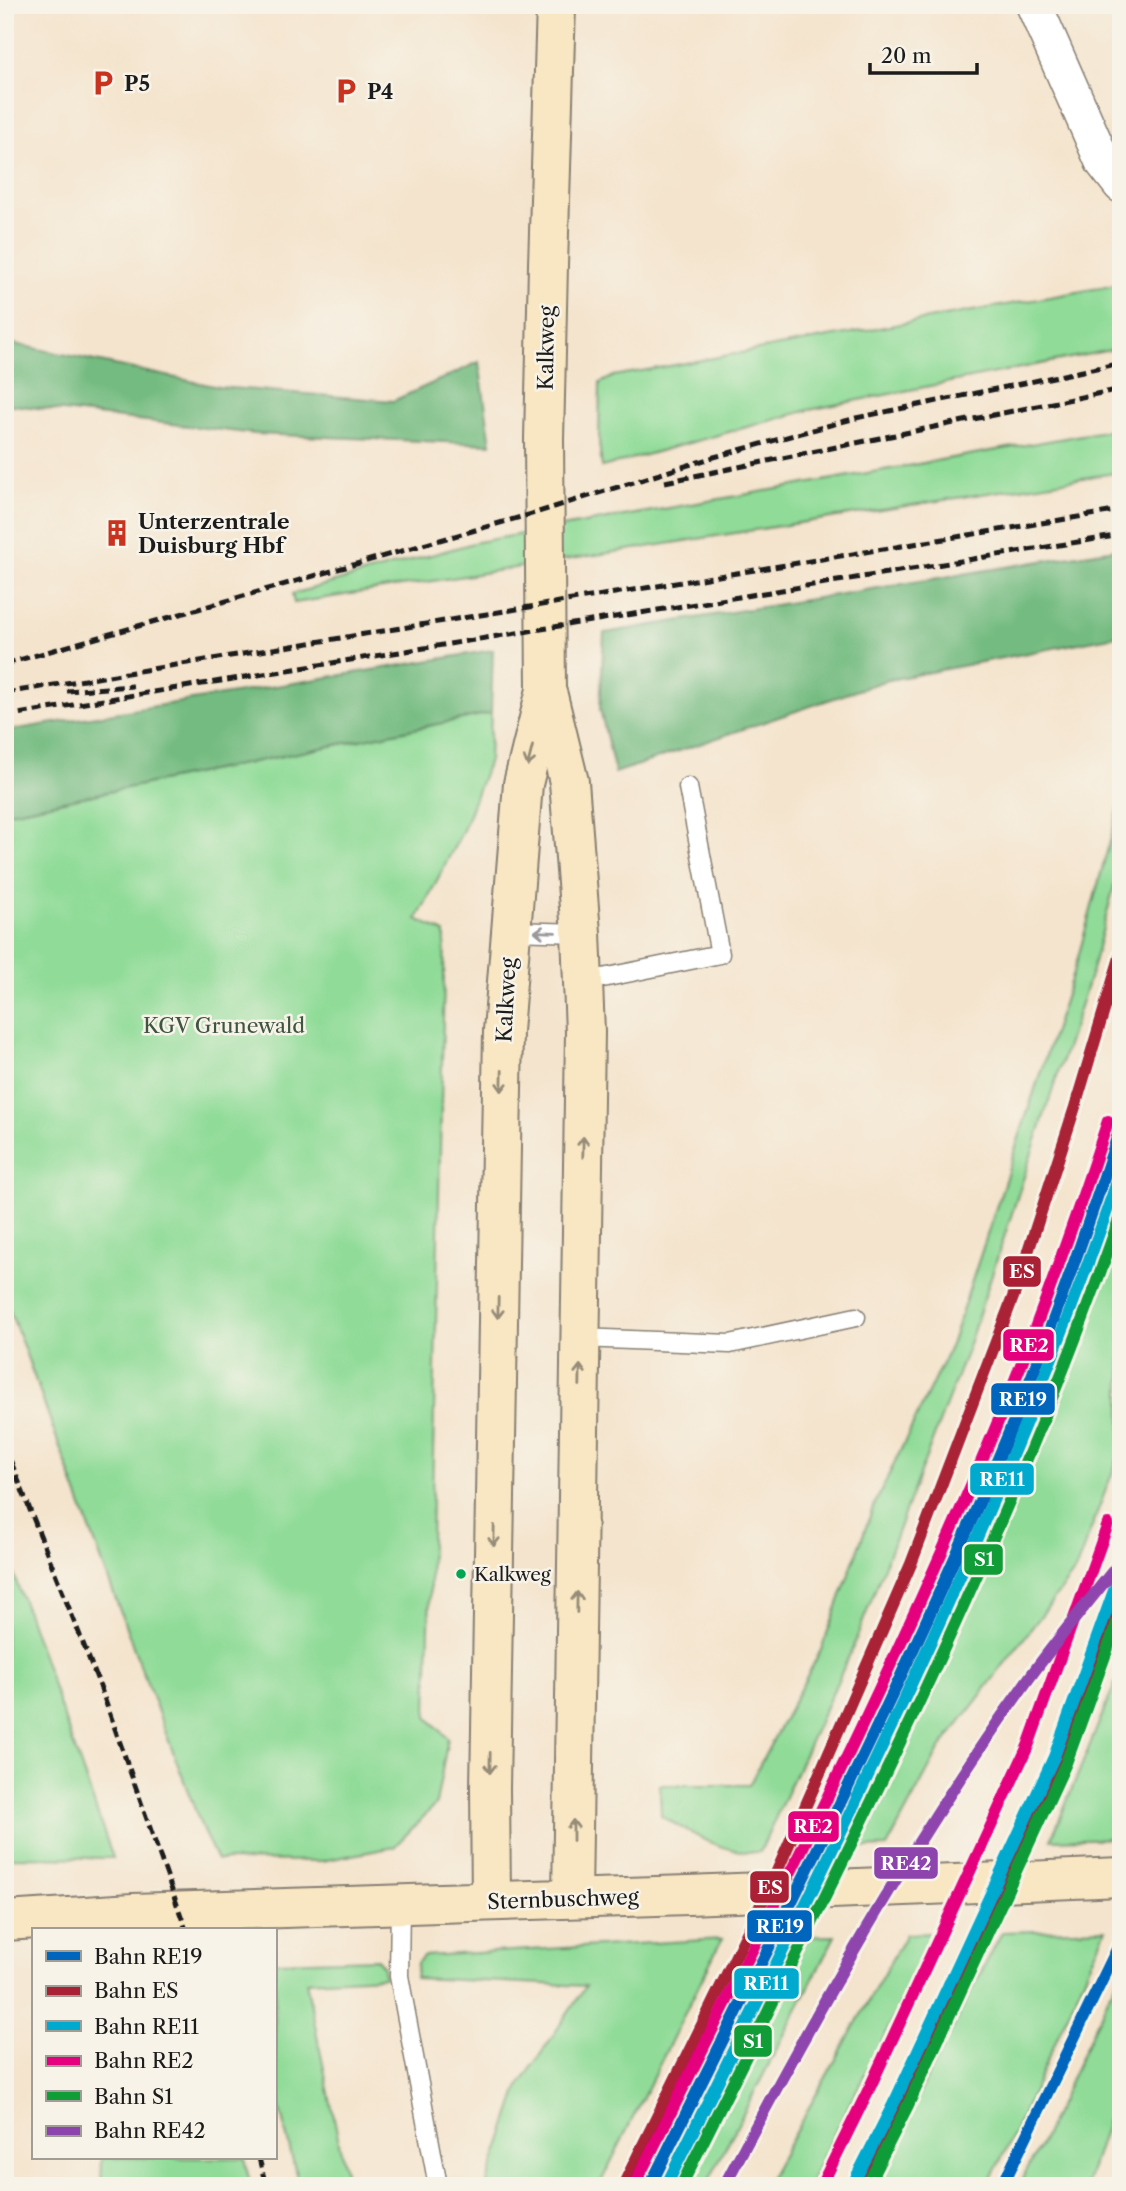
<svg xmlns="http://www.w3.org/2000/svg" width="1126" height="2191" viewBox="0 0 1126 2191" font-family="'Libre Caslon Text',serif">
<rect width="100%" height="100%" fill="#f7f3e8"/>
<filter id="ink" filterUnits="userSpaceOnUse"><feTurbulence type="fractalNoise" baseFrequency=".0143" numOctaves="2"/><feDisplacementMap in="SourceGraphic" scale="14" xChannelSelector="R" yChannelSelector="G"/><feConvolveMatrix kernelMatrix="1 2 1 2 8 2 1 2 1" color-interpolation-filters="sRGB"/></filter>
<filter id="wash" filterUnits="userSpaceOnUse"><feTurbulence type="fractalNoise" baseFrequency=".00686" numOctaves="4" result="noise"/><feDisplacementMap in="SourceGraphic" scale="28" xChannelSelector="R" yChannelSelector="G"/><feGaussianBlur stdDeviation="1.57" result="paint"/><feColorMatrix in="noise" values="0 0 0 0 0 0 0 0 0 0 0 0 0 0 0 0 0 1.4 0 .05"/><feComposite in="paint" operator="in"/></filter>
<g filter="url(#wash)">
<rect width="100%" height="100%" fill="#f4e4cd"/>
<!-- green -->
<path fill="#8fdb97" stroke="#567c5a" stroke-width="2" d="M1121 284V348L809 410 602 467 599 442 600 383 614 376Z
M1121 428V472L294 603 292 594 477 542Z
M491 713 489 760 463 830 417 919 445 933 427 1717 448 1738 436 1804 394 1847 322 1861 217 1860 203 1831 131 1641 5 1297V813Z
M1121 800V860L1092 970 966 1353 854 1645 760 1852C722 1854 693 1834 661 1816L660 1785H749L821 1650 873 1508 951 1345 1077 961Z
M1121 1189V1450L1075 1571 939 1750 887 1847 833 1849 963 1591 1097 1258Z
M5 1549 113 1858 5 1857Z
M1121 1669V1838L1051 1840Z
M1106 1929 1014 2134 987 2186H871L1002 1932Z
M937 1933 808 2186H765L906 1934Z
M835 1936 706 2186H663L788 1937Z
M722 1939 599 2186H486L520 2085 586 1986 415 1978 417 1963 423 1956Z
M377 1959 383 1966 384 1977 306 1981 348 2186H299L275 2089V1962Z
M1121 1970V2078L1086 2186H1018L1041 2144Z
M102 2158H244L251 2186H101Z"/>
<!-- forest -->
<path fill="#73bb80" stroke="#486c4e" stroke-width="2" d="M5 342 219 387 393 401 479 362 491 444 255 434 5 404Z
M1121 548V635L884 681 615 773 600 709 604 633Z
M493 650 491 713 5 813V731Z"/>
</g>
<g filter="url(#ink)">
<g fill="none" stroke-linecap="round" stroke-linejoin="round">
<defs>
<path id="lane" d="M510 931 581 933
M583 982 720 954 688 787
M581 1338 730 1344 856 1317
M400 1903 399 1976 438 2186"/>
<path id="street" d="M1034 5 1103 162 1121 185"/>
<path id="secondary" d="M548 696 569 782 581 933 585 1032 572 1898
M491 1901 490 1788 503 1031 523 784 546 690 544 439 548 265 556 5
M5 1921 133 1913 688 1895 1121 1877"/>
</defs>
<!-- lane casing -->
<use href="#lane" stroke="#888074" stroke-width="21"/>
<!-- street casing -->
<use href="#street" stroke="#888074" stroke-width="38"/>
<!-- secondary casing -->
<use href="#secondary" stroke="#888074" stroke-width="42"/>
<!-- lane -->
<use href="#lane" stroke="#fff" stroke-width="18"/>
<!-- street -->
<use href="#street" stroke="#fff" stroke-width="35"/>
<!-- secondary -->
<use href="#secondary" stroke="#f9e7c3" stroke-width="38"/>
<!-- rail -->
<path stroke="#1c1c1c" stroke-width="5" stroke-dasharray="10 5" stroke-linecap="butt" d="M665 482 1121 389
M5 664 535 513 714 457 856 418 1121 363
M67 691 133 686
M5 693 1121 510
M5 716 1121 535
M5 1447 100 1686 186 1930
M259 2158 266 2186"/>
<defs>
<path id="rail-1" d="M650 2186C778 1928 911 1672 1020 1406 1057 1314 1090 1220 1121 1126
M1002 2186 1121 1941"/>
<path id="rail-2" d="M623 2186 775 1876 911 1564 1015 1292 1075 1107 1121 954
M860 2186 904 2100 1062 1760 1121 1597"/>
<path id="rail-3" d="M666 2186C831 1853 1001 1523 1121 1170
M852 2186 896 2099 1054 1757 1121 1571"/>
<path id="rail-4" d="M637 2180C766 1922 898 1666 1007 1400 1044 1308 1077 1215 1108 1121
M824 2180 870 2087 1028 1746 1108 1524"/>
<path id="rail-5" d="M681 2186C840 1867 1004 1551 1121 1214
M867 2186 908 2105 1066 1763 1121 1612"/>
<path id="rail-6" d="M724 2186C814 2016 908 1847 1020 1691 1051 1646 1087 1604 1121 1561"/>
</defs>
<!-- rail-1 casing -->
<use href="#rail-1" stroke="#f7f3e8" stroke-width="18"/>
<!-- rail-2 casing -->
<use href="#rail-2" stroke="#f7f3e8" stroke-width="18"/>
<!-- rail-3 casing -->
<use href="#rail-3" stroke="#f7f3e8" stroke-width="18"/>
<!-- rail-4 casing -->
<use href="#rail-4" stroke="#f7f3e8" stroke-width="18"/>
<!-- rail-5 casing -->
<use href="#rail-5" stroke="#f7f3e8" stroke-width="18"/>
<!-- rail-6 casing -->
<use href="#rail-6" stroke="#f7f3e8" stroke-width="18"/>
<!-- rail-1 -->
<use href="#rail-1" stroke="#0065bd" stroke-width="12"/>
<!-- rail-2 -->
<use href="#rail-2" stroke="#aa2135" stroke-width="12"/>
<!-- rail-3 -->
<use href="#rail-3" stroke="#00a9ce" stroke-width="12"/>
<!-- rail-4 -->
<use href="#rail-4" stroke="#e5007d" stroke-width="12"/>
<!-- rail-5 -->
<use href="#rail-5" stroke="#109c37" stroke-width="12"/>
<!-- rail-6 -->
<use href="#rail-6" stroke="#8e44ad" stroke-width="12"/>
</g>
<!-- one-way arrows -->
<defs><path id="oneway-shaft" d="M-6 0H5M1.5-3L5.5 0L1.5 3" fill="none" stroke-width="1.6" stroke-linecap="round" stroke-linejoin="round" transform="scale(1.75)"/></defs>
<g stroke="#968c78">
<use href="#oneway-shaft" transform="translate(530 756) rotate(104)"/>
<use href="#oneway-shaft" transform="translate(502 1081) rotate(91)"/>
<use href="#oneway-shaft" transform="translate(583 1147) rotate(-89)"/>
<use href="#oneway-shaft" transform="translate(498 1308) rotate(91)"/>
<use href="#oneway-shaft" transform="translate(580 1375) rotate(-89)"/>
<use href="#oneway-shaft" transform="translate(494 1536) rotate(91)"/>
<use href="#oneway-shaft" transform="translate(577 1602) rotate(-89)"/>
<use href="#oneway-shaft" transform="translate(490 1763) rotate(91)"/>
<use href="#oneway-shaft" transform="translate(573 1830) rotate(-90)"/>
</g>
<use stroke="#999" href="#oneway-shaft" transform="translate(545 932) rotate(-178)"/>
</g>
<!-- icons -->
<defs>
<symbol id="parking-bare" viewBox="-9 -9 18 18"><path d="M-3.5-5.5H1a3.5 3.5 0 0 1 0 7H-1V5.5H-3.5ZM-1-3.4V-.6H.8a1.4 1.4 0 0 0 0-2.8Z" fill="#c8321e" stroke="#f7f3e8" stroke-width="2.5" paint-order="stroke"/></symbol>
<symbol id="building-bare" viewBox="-9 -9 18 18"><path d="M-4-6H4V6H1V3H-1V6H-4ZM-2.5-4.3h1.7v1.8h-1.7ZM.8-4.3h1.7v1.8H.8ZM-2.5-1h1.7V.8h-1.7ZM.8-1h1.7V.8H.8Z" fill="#c8321e" stroke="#f7f3e8" stroke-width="2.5" paint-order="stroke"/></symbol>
</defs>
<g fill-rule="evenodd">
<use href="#parking-bare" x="84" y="64" width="38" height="38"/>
<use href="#parking-bare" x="327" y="72" width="38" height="38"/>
<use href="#building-bare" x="98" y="514" width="38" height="38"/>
</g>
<!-- markers -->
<circle fill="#00a651" stroke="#f7f3e8" stroke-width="2.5" cx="461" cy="1574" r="6"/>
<g text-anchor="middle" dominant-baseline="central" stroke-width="5" stroke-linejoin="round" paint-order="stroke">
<!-- bus labels -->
<g font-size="19" fill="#1c1c1c" stroke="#f7f3e8" text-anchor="start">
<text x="474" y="1574">Kalkweg</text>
</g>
<!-- poi labels -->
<g font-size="21" font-weight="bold" fill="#1c1c1c" stroke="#f7f3e8" text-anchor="start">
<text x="124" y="83">P5</text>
<text x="367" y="91">P4</text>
<text x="138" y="521">Unterzentrale<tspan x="138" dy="24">Duisburg Hbf</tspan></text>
</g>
<!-- street labels -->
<g font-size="21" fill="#1c1c1c" stroke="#f7f3e8">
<text transform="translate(546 348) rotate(-89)">Kalkweg</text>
<text transform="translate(506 1000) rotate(-87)">Kalkweg</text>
<text transform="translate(563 1899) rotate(-2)">Sternbuschweg</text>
</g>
<!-- park labels -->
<g font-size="21" fill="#3e5541" stroke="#f7f3e8">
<text x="224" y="1025">KGV Grunewald</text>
</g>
</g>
<g stroke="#f7f3e8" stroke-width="2.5">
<rect x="1002" y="1255" width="40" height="33" rx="7" fill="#aa2135"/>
<rect x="1002" y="1328" width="53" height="34" rx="7" fill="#e5007d"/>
<rect x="990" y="1382" width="66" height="34" rx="7" fill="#0065bd"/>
<rect x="969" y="1462" width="66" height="34" rx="7" fill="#00a9ce"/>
<rect x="963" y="1543" width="41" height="33" rx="7" fill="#109c37"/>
<rect x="787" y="1810" width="53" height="33" rx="7" fill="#e5007d"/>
<rect x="873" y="1846" width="66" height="34" rx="7" fill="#8e44ad"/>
<rect x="749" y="1870" width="41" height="34" rx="7" fill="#aa2135"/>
<rect x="746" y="1909" width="67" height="34" rx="7" fill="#0065bd"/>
<rect x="733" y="1967" width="67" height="33" rx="7" fill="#00a9ce"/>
<rect x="733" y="2024" width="40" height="34" rx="7" fill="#109c37"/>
</g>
<g font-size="19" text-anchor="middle" font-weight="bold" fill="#fff">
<text x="1022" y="1278">ES</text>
<text x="1029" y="1352">RE2</text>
<text x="1023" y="1406">RE19</text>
<text x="1002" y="1486">RE11</text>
<text x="984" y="1566">S1</text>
<text x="813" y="1833">RE2</text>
<text x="906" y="1870">RE42</text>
<text x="770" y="1894">ES</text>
<text x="780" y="1933">RE19</text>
<text x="766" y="1990">RE11</text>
<text x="753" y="2048">S1</text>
</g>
<!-- margin -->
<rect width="1126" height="2191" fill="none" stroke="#f7f3e8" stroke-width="28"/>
<!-- legend -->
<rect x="32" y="1928" width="245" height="231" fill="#f7f3e8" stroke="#9f9d96" stroke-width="2"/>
<rect x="46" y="1951" width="35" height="10" fill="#0065bd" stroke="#9f9d96" stroke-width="2"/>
<text x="94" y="1964" font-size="21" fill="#1c1c1c">Bahn RE19</text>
<rect x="46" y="1986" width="35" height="10" fill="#aa2135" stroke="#9f9d96" stroke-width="2"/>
<text x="94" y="1998" font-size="21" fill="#1c1c1c">Bahn ES</text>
<rect x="46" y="2021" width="35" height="10" fill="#00a9ce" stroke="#9f9d96" stroke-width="2"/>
<text x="94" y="2034" font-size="21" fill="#1c1c1c">Bahn RE11</text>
<rect x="46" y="2056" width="35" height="10" fill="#e5007d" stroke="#9f9d96" stroke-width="2"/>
<text x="94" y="2068" font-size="21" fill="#1c1c1c">Bahn RE2</text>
<rect x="46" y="2091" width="35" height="10" fill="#109c37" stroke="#9f9d96" stroke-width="2"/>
<text x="94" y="2104" font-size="21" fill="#1c1c1c">Bahn S1</text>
<rect x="46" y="2126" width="35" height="10" fill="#8e44ad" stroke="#9f9d96" stroke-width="2"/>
<text x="94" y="2138" font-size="21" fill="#1c1c1c">Bahn RE42</text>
<!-- scale -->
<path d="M870 63v10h107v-10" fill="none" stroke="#1c1c1c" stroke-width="3.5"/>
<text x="881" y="63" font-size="21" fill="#1c1c1c" stroke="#f7f3e8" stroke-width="5" paint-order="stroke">20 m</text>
</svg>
